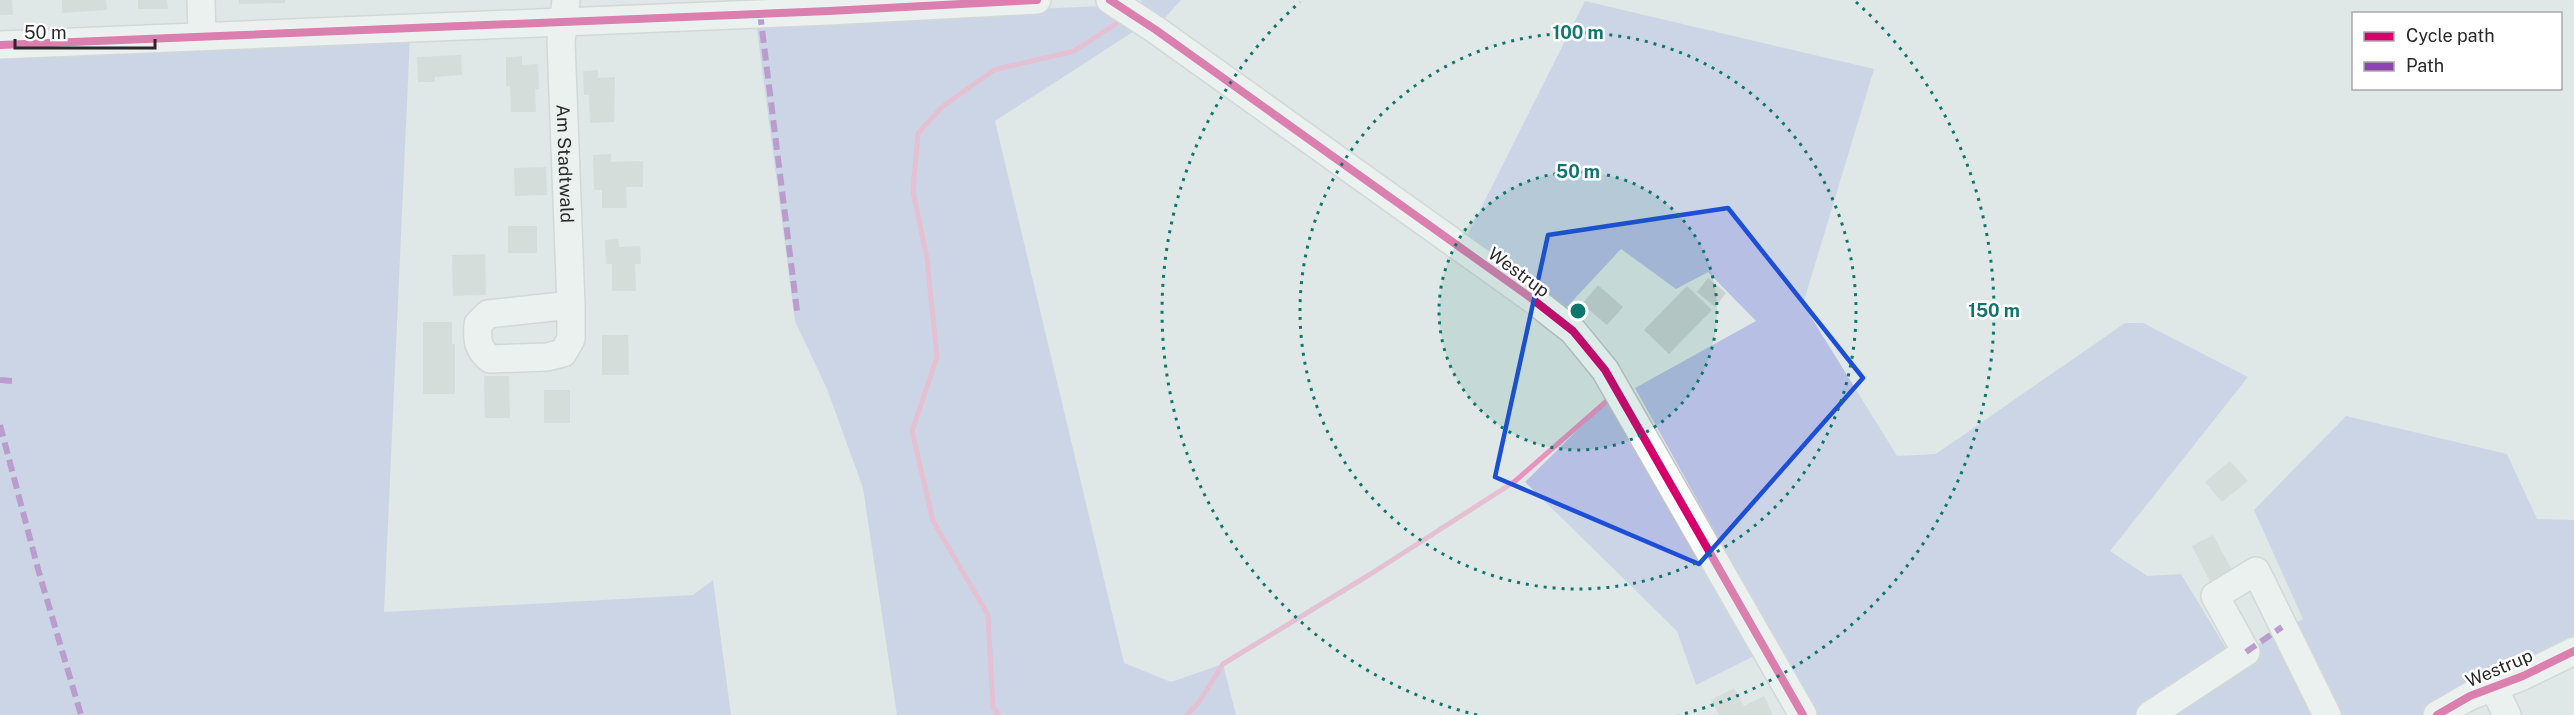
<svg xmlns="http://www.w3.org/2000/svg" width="2574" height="715" viewBox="0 0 2574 715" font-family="'Public Sans',sans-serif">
<rect width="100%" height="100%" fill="#dfe8e6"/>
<!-- green -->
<path fill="#b7bfe4" d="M1141 0H1181L1162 21 1143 6Z
M1585 1 1874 69 1803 304 1897 456 1936 454 2125 323H2143L2248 377 2110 551 2147 576 2181 574 2232 658 2303 619 2254 510 2346 416 2507 454 2537 519 2574 520V637L2432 715H1817L1635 388 1756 321 1708 272 1676 289 1621 249 1566 308 1467 236Z
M1100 6 1139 28 995 121 1124 663 1171 682 1223 664 1236 715H897L863 488 827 389 795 321 756 22Z
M410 36 384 612 693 595 713 580 731 715H0V51Z
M1609 399 1758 654 1696 685 1677 631 1525 482Z"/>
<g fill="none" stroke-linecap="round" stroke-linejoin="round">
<!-- stream -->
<path stroke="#ea91bd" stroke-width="5" d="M999 715 993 708 988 615 933 521 912 431 937 357 927 259 913 191 918 133 942 107 994 70 1074 51 1117 23
M1187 715 1199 702 1223 664 1369 575 1514 482 1609 399"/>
</g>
<!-- building -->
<path fill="#cad1cf" d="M0 0H12L13 15H0Z
M62 0H106L107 10 62 13Z
M138 0H167L168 9H138Z
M239 0H285V3L239 4Z
M461 55 462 75 435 77V82H418L417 57Z
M522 56V65L538 64 539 89H535L536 112H511L510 86H506V57Z
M598 70V78L615 77 614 122 590 123 589 95H584L583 71Z
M611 154V162L643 161V187H626L627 208H602V190H594L593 155Z
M546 167 547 195 515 196 514 168Z
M508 226H537V253H508Z
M618 239 619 247 640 246 641 264H635L636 291H612V264H606L605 240Z
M485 254 486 295 453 296 452 255Z
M1708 278 1726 293 1715 307 1697 292Z
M1598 285 1623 307 1607 325 1582 304Z
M1687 286 1712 310 1669 354 1644 330Z
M423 322H452V344H455V394H423Z
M602 335H628L629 375H602Z
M484 376H509L510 418H485Z
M544 390H570V423H544Z
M2230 461 2248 481 2222 502 2205 482Z
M2213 535 2233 572 2211 584 2192 546Z
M1734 688 1744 706 1764 696 1773 715H1719L1711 700Z"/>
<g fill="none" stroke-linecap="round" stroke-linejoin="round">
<defs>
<g id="minor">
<path d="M201 0 202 36"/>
<path id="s1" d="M566 0 561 41 571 305V339L563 353 547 357 490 359C477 348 477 340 478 324L488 314 571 305"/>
<path d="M1110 0 1156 30 1531 298 1573 331 1605 370 1803 715"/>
<path d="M0 45 829 11 1037 0"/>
<path d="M2493 686 2507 715"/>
<path d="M2150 715 2246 652 2215 596 2256 571 2327 715"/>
<path d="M2437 715 2470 696 2523 676 2574 651"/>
</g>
</defs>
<!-- minor casing -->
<use href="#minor" stroke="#c4c5c4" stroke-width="30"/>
<!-- minor -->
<use href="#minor" stroke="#fafcfb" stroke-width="27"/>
<!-- quiet -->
<path stroke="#8e44ad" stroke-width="6" stroke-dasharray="12 6" stroke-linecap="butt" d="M760 13 797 311
M0 380 12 381
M0 425 38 569 81 715
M2246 652 2282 627"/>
<defs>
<path id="cycleway" d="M1110 0 1156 30 1531 298 1573 331 1605 370 1803 715
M0 45 829 11 1037 0
M2437 715 2470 696 2523 676 2574 651"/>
</defs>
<!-- cycleway casing -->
<use href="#cycleway" stroke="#fff" stroke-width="11"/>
<!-- cycleway -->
<use href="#cycleway" stroke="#d6006c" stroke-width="8"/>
</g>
<!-- marked area -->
<path d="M0 0H2574V715H0ZM1728 208 1863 378 1699 564 1495 477 1548 235Z" fill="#dfe8e6" fill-opacity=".55" fill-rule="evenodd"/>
<path fill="none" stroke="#1d4ed8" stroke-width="4.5" stroke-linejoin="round" d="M1728 208 1863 378 1699 564 1495 477 1548 235Z"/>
<!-- distance rings -->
<circle cx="1578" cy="311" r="139" fill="#0f766e" fill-opacity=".12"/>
<g fill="none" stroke="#0f766e" stroke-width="3" stroke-dasharray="3 6">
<circle cx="1578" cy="311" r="139"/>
<circle cx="1578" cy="311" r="278"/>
<path d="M1477 715A416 416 0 0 1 1300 2M1856 2A416 416 0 0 1 1679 715"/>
</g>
<g text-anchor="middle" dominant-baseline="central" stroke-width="5" stroke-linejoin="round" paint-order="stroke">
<!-- street labels -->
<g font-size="18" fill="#292929" stroke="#fff">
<text stroke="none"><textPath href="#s1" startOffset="164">Am Stadtwald</textPath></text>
<text transform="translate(1519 272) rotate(36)">Westrup</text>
<text transform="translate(2499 668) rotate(-23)">Westrup</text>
</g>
</g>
<circle cx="1578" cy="311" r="9" fill="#0f766e" stroke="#fff" stroke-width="3"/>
<g font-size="18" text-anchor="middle" font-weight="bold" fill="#0f766e" stroke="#fff" stroke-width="5" stroke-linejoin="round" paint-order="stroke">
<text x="1578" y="39">100 m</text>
<text x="1578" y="178">50 m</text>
<text x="1994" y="317">150 m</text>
</g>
<!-- legend -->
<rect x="2352" y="12" width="210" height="78" fill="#ffffff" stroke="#a9a9a9" stroke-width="1.5"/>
<rect x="2364" y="32" width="30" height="9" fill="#d6006c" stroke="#a9a9a9" stroke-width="1.5"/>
<text x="2406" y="42" font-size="18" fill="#292929">Cycle path</text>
<rect x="2364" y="62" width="30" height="9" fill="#8e44ad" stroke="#a9a9a9" stroke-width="1.5"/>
<text x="2406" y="72" font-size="18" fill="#292929">Path</text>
<!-- scale -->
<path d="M15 39v9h140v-9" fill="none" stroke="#292929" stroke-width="3"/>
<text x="24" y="39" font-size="18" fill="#292929" stroke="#ffffff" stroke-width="4.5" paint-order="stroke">50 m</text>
</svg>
